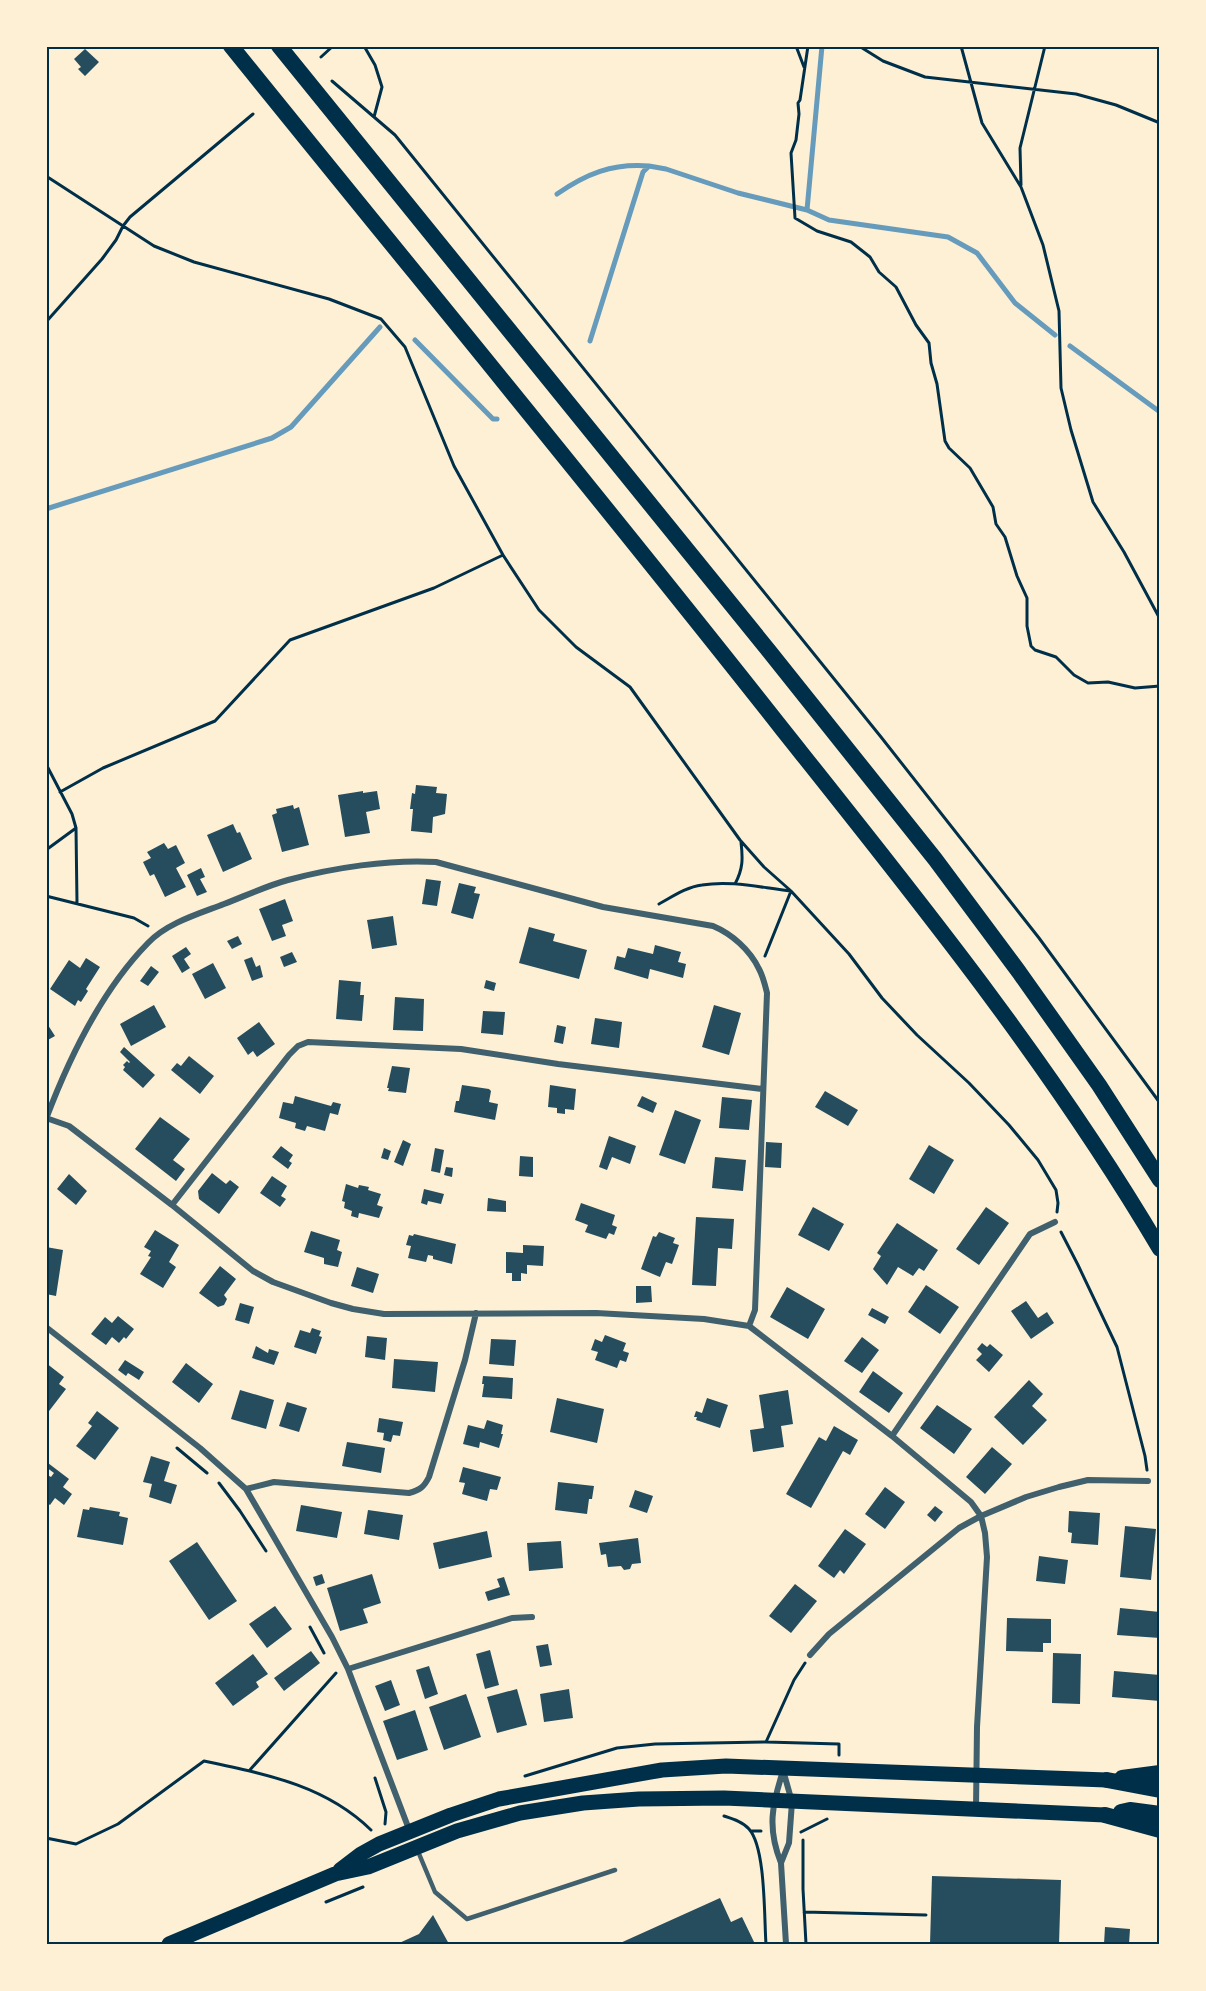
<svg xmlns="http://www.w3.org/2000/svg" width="1206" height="1991" viewBox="0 0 1206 1991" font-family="'DejaVu Sans',sans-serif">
<rect width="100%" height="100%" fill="#fdf0d5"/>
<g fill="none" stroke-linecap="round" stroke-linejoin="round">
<!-- stream -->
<path stroke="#669bbc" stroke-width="5" d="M557 194C586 174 612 163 649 166
M807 210 822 46
M415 340 493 419H497
M590 341 643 172 649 166 666 169 738 193 807 210 829 220 948 237 977 253 1015 303 1055 335
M1070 346 1160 412
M46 509 272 438 291 427 380 327"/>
</g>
<!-- building -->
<path fill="#264d5e" d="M85 49 99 62 85 76 78 69 81 67 74 59Z
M416 785 437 787 436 793 447 794 445 814 433 817 432 833 411 831 413 809H410L412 793 415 794Z
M363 791V793L377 791 380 809 366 812 370 833 345 837 338 795Z
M293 805 294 809 299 807 309 845 282 852 272 815 277 813 276 809Z
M233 824 237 833 240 832 252 859 223 872 207 835Z
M164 843 168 849 176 845 185 863 176 868 186 887 165 897 154 874 150 876 143 862 151 858 147 852Z
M201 868 205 877 200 879 207 892 197 896 187 875Z
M426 879 441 881 437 906 422 904Z
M459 883 476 887 474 893 480 894 473 919 451 913Z
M285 899 293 921 282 925 286 936 272 941 259 909Z
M393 916 397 945 372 949 367 920Z
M529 927 555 934 553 941 587 950 579 979 519 963Z
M238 936 242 944 232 949 227 941Z
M655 945 681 952 678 962 686 964 683 978 650 969 648 979 614 969 617 956 625 958 628 948 653 954Z
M186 947 191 954 184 959 190 968 182 973 172 956Z
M292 952 297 962 284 967 280 957Z
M252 957 256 967 260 965 263 977 252 981 244 960Z
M86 958 100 967 86 989 88 991 81 1002 78 1000 75 1006 50 989 69 960 80 968Z
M213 963 226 988 205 999 192 974Z
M151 966 159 972 148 986 140 981Z
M339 980 361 982 360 995H364L362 1021 336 1019Z
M486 980 496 983 494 991 484 988Z
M395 997 424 999 423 1031 393 1030Z
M154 1005 166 1027 131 1046 120 1024Z
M714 1005 741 1013 729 1055 702 1047Z
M483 1011 505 1012 503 1035 481 1033Z
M595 1018 622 1022 619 1048 591 1044Z
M46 1022 55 1036 46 1041Z
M259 1022 275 1044 257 1057 253 1051 248 1055 237 1038Z
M557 1025 566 1027 563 1044 554 1042Z
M124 1047 155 1075 143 1088 123 1070 125 1067 123 1065 127 1061 129 1063 130 1062 120 1052Z
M189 1056 214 1076 200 1094 171 1070 177 1063 181 1066Z
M392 1066 410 1068 406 1093 388 1091 389 1088H387Z
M462 1085 489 1089 491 1091 489 1102 498 1104 495 1120 454 1112 456 1101H459Z
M550 1085 576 1089 574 1110 565 1109V1114L557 1113V1108L548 1107Z
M825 1091 858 1110 848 1126 815 1107Z
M295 1096 331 1106 333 1102 341 1104 338 1115 330 1113 325 1131 307 1126 305 1131 295 1128 296 1123 279 1118 283 1102 293 1104Z
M642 1096 657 1103 653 1113 637 1106Z
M722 1097 752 1100 749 1130 719 1128Z
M675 1110 701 1120 685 1164 659 1155Z
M160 1117 190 1139 173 1160 185 1169 176 1181 135 1149Z
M609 1136 636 1146 630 1164 612 1157 607 1170 599 1167Z
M403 1140 411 1144 403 1166 394 1162Z
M766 1142 782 1143 781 1168 765 1167Z
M929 1145 954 1160 934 1194 909 1179Z
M281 1146 293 1155 289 1161 292 1163 288 1169 272 1157Z
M384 1148 391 1151 388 1160 381 1158Z
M435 1148 444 1150 440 1173 431 1171Z
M520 1156 533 1157V1177L519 1176Z
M715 1157 746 1160 743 1191 712 1188Z
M446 1167 453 1168 452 1177 444 1175Z
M212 1173 226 1184 230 1180 239 1187 219 1214 199 1199 198 1191Z
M69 1174 87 1191 76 1205 57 1189Z
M272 1176 287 1186 281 1196 286 1199 280 1207 260 1193Z
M346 1184 358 1188 359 1185 369 1187 368 1190 381 1194 377 1205 383 1207 379 1218 359 1213 358 1218 351 1216 352 1211 344 1208 345 1202 342 1201Z
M424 1189 444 1194 441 1204 428 1201 427 1205 421 1203Z
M488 1198 506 1201V1212L487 1211Z
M581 1203 615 1215 612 1225 617 1227 614 1235 609 1233 606 1239 585 1232 588 1225 575 1220Z
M813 1207 844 1224 829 1251 798 1235Z
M986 1207 1009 1223 979 1265 956 1249Z
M696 1217 734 1219 732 1249 718 1248 716 1286 692 1285Z
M897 1223 938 1250 924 1271 919 1268 913 1276 898 1267 887 1285 873 1269 881 1256 877 1253Z
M155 1230 179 1245 169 1262 176 1267 163 1288 140 1274 151 1257 148 1256 151 1251 144 1247Z
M311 1231 340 1240 337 1250 342 1252 338 1267 324 1264V1258L304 1252Z
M659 1232 675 1238 673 1243 679 1245 672 1264 666 1262 660 1277 641 1269 653 1236 656 1237Z
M414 1234 456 1244 452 1264 433 1259V1256L428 1255 426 1262 408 1258 411 1246 406 1245 409 1235 413 1236Z
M523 1245 544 1246 543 1266 527 1265V1274L521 1273V1281H512V1273H506V1252L523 1253Z
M46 1247 63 1250 56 1296 46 1294Z
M220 1266 236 1279 224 1295 227 1299 224 1305 218 1307 199 1293Z
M357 1267 379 1274 373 1293 351 1286Z
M926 1285 959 1307 940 1334 908 1312Z
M636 1286H651L652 1302 636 1303Z
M787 1287 825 1309 808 1339 770 1317Z
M1026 1301 1038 1318 1047 1312 1054 1323 1031 1339 1011 1311Z
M240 1303 254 1307 249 1324 235 1320Z
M872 1308 889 1317 885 1324 868 1315Z
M118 1316 134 1329 126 1339 124 1337 119 1343 112 1337 106 1345 91 1334 105 1317 112 1323Z
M312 1328 321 1331 319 1336 322 1337 316 1354 294 1347 300 1330 310 1333Z
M605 1335 626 1343 623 1351 629 1353 626 1362 620 1360 617 1368 595 1360 598 1352 591 1350 595 1339 602 1342Z
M367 1336 387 1338 385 1360 365 1357Z
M862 1337 879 1350 862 1373 844 1361Z
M491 1339 516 1340 514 1366 489 1364Z
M982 1343 987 1347 990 1344 1003 1355 989 1372 976 1360 982 1354 977 1349Z
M256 1346 268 1353 269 1349 279 1352 274 1365 252 1358Z
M394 1359 438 1362 435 1392 392 1388Z
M125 1360 144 1372 139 1380 128 1373 126 1376 118 1370Z
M46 1363 64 1377 59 1384 66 1389 46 1415Z
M186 1363 213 1384 199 1403 172 1382Z
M873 1371 903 1393 889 1413 859 1392Z
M483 1376 513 1378 512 1399 482 1397 484 1384H482Z
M1029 1380 1043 1394 1032 1406 1047 1420 1023 1445 994 1417Z
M240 1390 274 1400 266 1429 231 1419Z
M788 1390 793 1424 781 1426 784 1447 753 1452 750 1430 764 1428 759 1395Z
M557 1398 604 1409 597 1443 550 1432Z
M707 1398 728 1405 720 1428 696 1420 697 1417H694L696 1411 702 1413Z
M287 1402 307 1408 299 1432 279 1426Z
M937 1405 972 1429 954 1454 920 1428Z
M97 1411 119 1428 95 1460 76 1446 92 1426 88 1423Z
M379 1418 403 1422 400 1436 393 1435 391 1442 383 1440 384 1433 377 1432Z
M487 1420 503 1425 501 1434H503L499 1448 480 1442 479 1448 463 1444 468 1425 484 1429Z
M834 1426 858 1440 850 1455 843 1451 811 1508 786 1494 819 1437 826 1441Z
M347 1442 385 1448 381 1473 342 1466Z
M992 1447 1012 1464 985 1494 966 1477Z
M151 1456 170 1462 164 1481 177 1485 171 1504 149 1497 152 1484 143 1482Z
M48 1463 69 1479 63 1487 72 1494 64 1505 55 1498 50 1505 46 1502V1474L51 1477 54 1473 46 1467Z
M463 1467 501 1477 497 1490 490 1489 487 1501 462 1494 465 1483 459 1482Z
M558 1482 594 1486 592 1499H589L587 1514 555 1510Z
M885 1487 905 1502 885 1529 865 1514Z
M635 1490 653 1496 647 1513 629 1507Z
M301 1505 342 1512 337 1538 296 1531Z
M935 1506 943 1512 935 1522 927 1515Z
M90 1507 120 1512 119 1516 128 1518 123 1545 77 1537 83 1509 89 1510Z
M368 1510 403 1515 399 1540 364 1534Z
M1069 1511 1100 1513 1098 1545 1071 1543 1072 1533 1068 1532Z
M1125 1526 1156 1529 1151 1580 1120 1577Z
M845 1529 866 1544 844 1574 840 1570 834 1578 818 1566Z
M487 1531 492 1557 439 1569 433 1543Z
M638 1538 641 1563 632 1564 630 1569 624 1570 621 1566 608 1567 606 1554 601 1555 599 1543Z
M561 1541 563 1568 529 1571 527 1543Z
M197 1542 237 1601 209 1620 169 1561Z
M1039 1556 1068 1560 1065 1584 1036 1581Z
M322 1574 325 1583 316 1586 313 1577Z
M372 1574 381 1603 363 1609 368 1623 340 1631 327 1588Z
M504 1577 510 1595 488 1601 485 1592 500 1587 497 1579Z
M795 1584 817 1601 791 1633 769 1616Z
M275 1606 292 1629 267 1648 249 1624Z
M1120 1608 1160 1612V1638L1117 1635Z
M1007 1618 1051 1619V1643H1043V1652L1006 1651Z
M548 1644 552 1665 540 1667 536 1646Z
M490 1650 499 1685 485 1689 476 1654Z
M311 1651 320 1663 284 1691 274 1678Z
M1053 1653 1081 1654 1080 1704 1052 1703Z
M253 1654 268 1674 256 1682 259 1687 233 1706 215 1683Z
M429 1666 438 1694 425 1699 416 1670Z
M1114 1671 1160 1675V1701L1112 1697Z
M391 1680 400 1705 385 1711 375 1686Z
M517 1689 527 1725 497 1733 487 1697Z
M569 1689 573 1718 544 1722 540 1694Z
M466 1694 481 1737 444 1750 429 1707Z
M415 1710 428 1750 397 1760 383 1721Z
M932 1876 1061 1880 1059 1944H930Z
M720 1898 731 1922 742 1917 755 1944H618Z
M433 1915 449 1944H397L419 1934Z
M1105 1927 1130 1929 1129 1944H1104Z"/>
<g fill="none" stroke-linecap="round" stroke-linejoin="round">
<!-- path -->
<path stroke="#003049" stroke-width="3" d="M364 46 375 65 382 87 374 117 395 135 881 737 1039 938 1160 1103
M796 46 804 67
M808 46 800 100 798 103 799 114 796 140 791 153 795 218 817 231 851 242 870 257 879 272 896 287 916 325 929 343 931 363 937 384 945 441 949 448 970 468 993 507 996 524 1005 537 1017 576 1027 598V626L1031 646 1035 650 1056 657 1074 675 1088 683 1108 682 1135 688 1160 686
M859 46 883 61 925 77 1076 94 1116 105 1160 123
M961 46 982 123 1021 187 1043 245 1059 311 1061 388 1071 430 1093 502 1124 552 1160 619
M321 57 333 46
M332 81 374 117
M46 176 154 246 194 262 329 299 381 319 405 347 454 466 503 555 539 610 576 647 630 687 740 840 764 867 791 891 849 954 882 998 917 1035 969 1083 1009 1125 1038 1160 1056 1190 1058 1203 1057 1212
M1021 185 1020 148 1045 46
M46 322 102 259 116 240 123 226 130 217 253 114
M46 764 72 814 76 828 77 903
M60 792 103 768 215 721 290 640 434 588 503 555
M46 850 76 828
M735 884C743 869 743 859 741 842
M46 896 134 918 148 926
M659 904C672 897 686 887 702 885 731 880 762 888 791 891L765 956
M1061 1232 1078 1265 1117 1347 1145 1456 1147 1470
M177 1448 207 1473
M219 1483 240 1511 266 1551
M310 1627 324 1653
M766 1742 794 1680 805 1663
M249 1771 336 1673
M525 1776 617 1748 655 1744 766 1742 839 1744V1755
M375 1778 386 1812 385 1824
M724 1816C733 1819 743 1822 749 1829 766 1848 764 1918 766 1944
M751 1831H761
M801 1832 827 1819
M46 1838 76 1844 118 1824 204 1761C265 1774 325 1785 371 1830
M803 1840V1889L806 1944
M326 1902 363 1887
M804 1912 926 1915"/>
<!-- service -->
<path stroke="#3f606c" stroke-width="4.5" d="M417 1849 435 1892 467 1919 615 1870"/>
<!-- minor -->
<path stroke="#3f606c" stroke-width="6" d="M46 1118 69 1126 172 1205 253 1271 273 1282 331 1303 353 1309 384 1314 596 1313 704 1319 749 1326 892 1436 971 1502 981 1516 985 1533 987 1557 977 1727 976 1809
M46 1119C69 1058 102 990 148 943 167 923 198 914 224 904 245 896 266 886 288 880 332 868 390 859 436 862L603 907 713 926C732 934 750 950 759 969 763 976 765 985 767 993L755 1310 749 1326
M172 1205 289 1055 298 1046 308 1042 461 1049 558 1064 762 1089
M46 1327 200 1448 246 1489 274 1482 409 1493C420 1490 424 1487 429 1477L465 1360 476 1313
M892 1436 1030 1234 1055 1222
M246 1489 332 1637 348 1669 410 1832
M810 1655 829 1634 959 1528 981 1516 1026 1497 1059 1487 1088 1480 1148 1481
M348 1669 512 1618 532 1617
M783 1770 792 1802 789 1843 781 1863 786 1944
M781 1863C767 1828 772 1805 783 1771"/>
<!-- primary -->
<path stroke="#003049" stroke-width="15" d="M340 1870 361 1854 379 1844 451 1815 499 1799 662 1770 726 1766 1107 1780
M169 1944 335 1874 368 1867 457 1831 520 1813 583 1803 639 1799 724 1798 1105 1815"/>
<!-- trunk -->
<path stroke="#003049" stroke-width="16" d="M231 46C415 274 602 500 783 730 916 897 1051 1064 1160 1249
M279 46 769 651 935 859 1019 972 1099 1085 1160 1180
M1122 1778 1160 1773
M1107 1780 1160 1790
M1121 1812 1130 1810 1160 1814
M1105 1815 1160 1830"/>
</g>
<!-- border -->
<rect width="1206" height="1991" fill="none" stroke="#fdf0d5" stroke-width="96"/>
<rect x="48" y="48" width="1110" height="1895" fill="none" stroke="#003049" stroke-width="2"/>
</svg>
